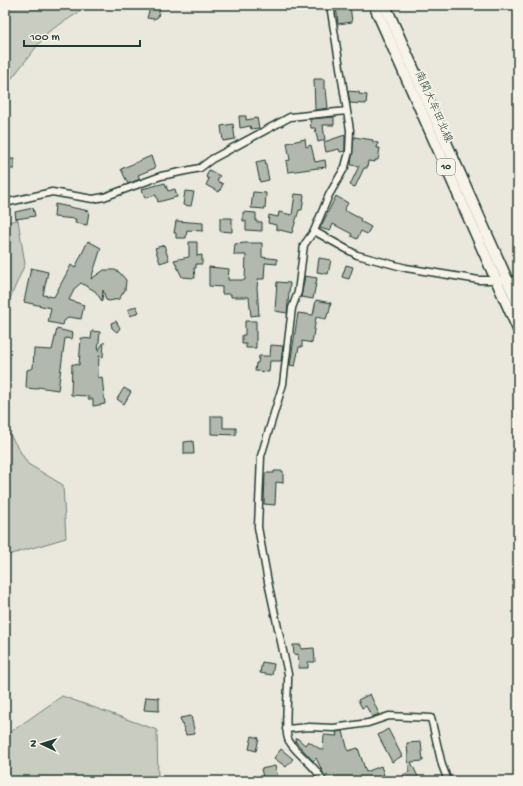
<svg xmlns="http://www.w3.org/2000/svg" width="523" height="786" viewBox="0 0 523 786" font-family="'Gochi Hand','Klee One',sans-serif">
<rect width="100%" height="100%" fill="#eae8dd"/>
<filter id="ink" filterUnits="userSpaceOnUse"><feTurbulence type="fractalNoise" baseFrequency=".025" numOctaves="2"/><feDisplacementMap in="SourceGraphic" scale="8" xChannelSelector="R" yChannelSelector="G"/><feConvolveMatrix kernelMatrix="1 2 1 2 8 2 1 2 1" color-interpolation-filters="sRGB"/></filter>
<g filter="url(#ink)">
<!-- green -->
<path fill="#c8ccc1" stroke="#74847a" d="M5 5H85L87 7 48 32 5 87Z
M18 220 25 264 8 303 5 317V222Z
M5 427 28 464 63 485 66 538 5 556Z
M62 696 157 730 158 781H5V736Z"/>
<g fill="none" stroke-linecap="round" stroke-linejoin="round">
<!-- stream -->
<path stroke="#6a7c72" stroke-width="2.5" d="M515 5 518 18"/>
</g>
<!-- building -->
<path fill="#b2b8ae" stroke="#1f3d34" d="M151 5H160L158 17 154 19 147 18Z
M336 5H350L352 22 338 24Z
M314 79H324V89H326L328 108 315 110Z
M348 91 359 92V94L367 95 366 104 350 103Z
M239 116H246V120L257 118 259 128 251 129 250 126 240 128Z
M334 117V125H323L325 140 318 142 315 128H311L310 119Z
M233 124 235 139 223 141 221 126Z
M345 135V151L340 152 339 149 326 152 324 142Z
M354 137 373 140V142L378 143 377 148H380L378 160H375V162L368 161 367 168H364L355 187 350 185 359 166 351 165Z
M305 139 306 147 311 145 315 162 325 160 326 167 288 172 286 161 290 160 287 143Z
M151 156 155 168 138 175 140 179 128 184 121 169Z
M5 159H14V169H5Z
M265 160 269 180 260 182 256 162Z
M209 170 220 176 217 181 223 184 219 192 206 185 209 179 206 177Z
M165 183 168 191 175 189 177 197 158 202 156 195 145 198 142 189Z
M185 191 194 192 191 206 183 205Z
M253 192 266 193 265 209 251 208Z
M295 194 304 195 302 210H299L292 233 276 229V225L268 223 269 215 278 217 279 212 292 215Z
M336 196 348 203 344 210 361 219 360 221 371 227 367 234 361 231 357 239 351 236 352 234 333 224 330 231 320 228Z
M55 204 89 211 87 225 75 223 76 219 54 217Z
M33 208 35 216 16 219 15 212Z
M243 212 256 213V222H262V231L246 230V221H243Z
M220 218H232V232L220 231Z
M176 221 203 223V231L187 230 186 238H176V233H174Z
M88 241 101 248 91 279 104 270H115L119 272 126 280 125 290 119 299 109 301 106 300 103 290 102 301 95 291 81 283 75 288 69 300 84 305 81 319 69 317 64 321 63 325 48 322 51 308 24 302 31 268 48 272 43 295 54 297 71 265 75 268Z
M189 242H197V256L202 255V264H196V268H194L195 278 182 277 174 260 189 257Z
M246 243H262V257L277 259V264L265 263 264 279H258L257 288 259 315 251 316 249 297H231V294H222V287L209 286V267L229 269 228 280H245L246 255H234L235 244Z
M164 245 169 260 160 263 155 248Z
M319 258 331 260 328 274 317 272Z
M346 265 353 267 349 279 342 277Z
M305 276 317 278 313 299 301 297Z
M277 282 290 283 287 313 275 311Z
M316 300 331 303 329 313H328L326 319 316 317 312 343 302 341V347H299L295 366 290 365 298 313 313 315Z
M136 306 139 312 131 316 128 310Z
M116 321 120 328 117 332 112 328 111 323Z
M245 321H256V348H246V344H242V335H245Z
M57 329 73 333 72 339 65 338 58 390 38 387 37 389 26 388 27 370 33 368 34 349 52 350Z
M92 331 100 332 98 351 104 342 103 357 99 356 98 378 102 377 105 404 93 406V399H88V396L71 395 72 364 79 365 81 338 91 339Z
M271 345 283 346 281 361H270L269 372 255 371 256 363H258L259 356H270Z
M124 388 131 392 124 404 117 399Z
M211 416H223V428H236V435L211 434Z
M193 441 194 454H184V442Z
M274 471H283V483L276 482 275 505 264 504 265 473H274Z
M293 645H301V649L314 648 315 662H308V668H299L298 654 294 655Z
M262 662 274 664 272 675 260 673Z
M370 694 379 714 372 717 366 706 362 708 358 700Z
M146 697 159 698V711L144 710Z
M191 716 195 734 186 735 180 718Z
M388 729 402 756 392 762 378 735Z
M343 731 348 751 358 748 366 772 381 766 384 775 380 776 382 781H327L316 758 313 761 295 741 297 738 305 745 308 741 323 751 324 735 337 736 336 732Z
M252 736 259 738 256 751 249 749Z
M421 742 423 761 411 762 420 781H406L403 775 409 772 407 743Z
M281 749 293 759 286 767 274 758Z
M275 766 279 781H264L261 769Z"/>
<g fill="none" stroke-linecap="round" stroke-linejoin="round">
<defs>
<path id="minor" d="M5 203 52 192 93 199 104 197 161 176 200 168 212 159 290 117 347 111
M314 231 357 255 406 268 479 280H518
M286 729 309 727 334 728 368 723 389 716 431 718 442 765 448 781
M323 781C315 764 298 756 289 741 283 732 289 688 288 674L268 582 258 527 261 456 283 384 292 308 298 292 304 245 314 231 329 195 345 167 349 152 350 130 330 5"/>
<path id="primary" d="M374 5 518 329
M385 5 518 304"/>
</defs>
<!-- minor casing -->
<use href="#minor" stroke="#1f3d34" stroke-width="9"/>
<!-- primary casing -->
<use href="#primary" stroke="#1f3d34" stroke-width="13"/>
<!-- minor -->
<use href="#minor" stroke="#f7f3e8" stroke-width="6"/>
<!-- primary -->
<use href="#primary" stroke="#f7f3e8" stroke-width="10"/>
</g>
</g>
<g text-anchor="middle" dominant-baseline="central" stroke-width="3.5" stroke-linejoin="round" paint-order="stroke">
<!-- shield labels -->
<rect fill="#f7f3e8" stroke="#60746a" stroke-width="1" x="437" y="159" width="18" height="16" rx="3"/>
<g font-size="10" font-weight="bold" fill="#1f3d34">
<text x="446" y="167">10</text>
</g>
<!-- street labels -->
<g font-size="11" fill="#1f3d34" stroke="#f7f3e8">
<text transform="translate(433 107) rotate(66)">南関大牟田北線</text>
</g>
</g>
<!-- margin -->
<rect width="523" height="786" fill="none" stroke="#f7f3e8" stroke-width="20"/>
<rect x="10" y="10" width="503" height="766" fill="none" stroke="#1f3d34" stroke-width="1.5" filter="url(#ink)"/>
<!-- north arrow -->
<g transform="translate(42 744) rotate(274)" stroke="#f7f3e8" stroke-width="3" paint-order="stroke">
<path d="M0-3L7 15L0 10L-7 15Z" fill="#1f3d34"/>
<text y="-6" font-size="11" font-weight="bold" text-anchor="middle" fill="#1f3d34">N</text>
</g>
<!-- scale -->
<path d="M24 40v6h116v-6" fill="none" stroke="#1f3d34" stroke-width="2"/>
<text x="30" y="40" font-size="12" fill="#1f3d34" stroke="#f7f3e8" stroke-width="3" paint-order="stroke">100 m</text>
</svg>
